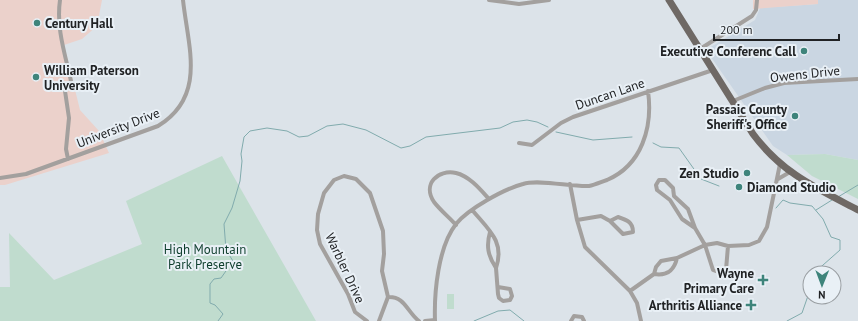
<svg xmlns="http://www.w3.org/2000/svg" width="858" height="321" viewBox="0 0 858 321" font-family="'PT Sans',sans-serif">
<rect width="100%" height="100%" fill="#dce3e9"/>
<!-- built -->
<path fill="#cad6e2" d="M818 0H858V160L825 154 787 155 773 146 706 50 755 20 760 8 818 4Z"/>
<!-- education -->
<path fill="#ebd1cb" d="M0 0H102L97 26 82 39 64 45 80 110 99 131 109 153 5 185H0Z
M753 0H818V4L753 9Z"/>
<!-- green -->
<path fill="#c0dcce" d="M825 154 858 160V199L812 176 787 155Z
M222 156 316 321H0V287H10L9 233 54 280 142 244 126 201Z
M447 294H454V309H447Z"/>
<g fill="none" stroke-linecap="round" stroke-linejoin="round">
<!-- stream -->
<path stroke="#81abad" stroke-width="1" d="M556 132 593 140 632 137
M653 143 661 147 679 148 701 179 719 186
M838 197 858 185
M776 208 783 200 790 203 812 206 823 219 831 237 840 240V250L814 273
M816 210 832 200
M218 321 223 314 215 305 210 303V284L214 279 221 278 233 261 226 250 224 224 232 208 240 181 242 161 241 154 244 137 250 131 267 128 287 131 299 137 308 136 327 126 343 124 366 130 401 148 410 146 426 137 500 128 513 122 527 120 537 122 548 127
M474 321 498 311 510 310 524 321
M787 321 802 313 810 290"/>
<!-- street -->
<path stroke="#a3a09e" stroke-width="4" d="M60 0C56 28 65 54 71 81L70 85 65 91 69 118 66 149 68 159
M489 0 519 4 549 0
M700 49 752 16 756 10 757 0
M733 101 765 88 784 83 858 79
M519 143 532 145 561 123 573 117 713 70
M0 178 26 174 158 126C207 96 188 47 183 0
M778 179 790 172
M570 184 577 220 585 247 630 291 637 303 641 321
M473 211C489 230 505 242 496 268 488 256 486 246 490 232
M618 217C627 220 633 222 633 232L623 234 610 221Z
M577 220 601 216 610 221
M456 225C449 217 440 210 434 202 422 184 438 169 456 173 469 176 480 189 488 198
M695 228 682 219 670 200 657 190 656 185 659 180H665L673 188 674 196 688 209 695 228 705 245 713 270 721 273 726 270 728 246
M677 258C674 271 667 276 654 274L656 267 661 261 677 258 705 245 717 243 728 246 749 245 759 241 767 227 780 164
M496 268 498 294 499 298 503 301 510 300 512 296 510 289 498 287
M630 291 654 274
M388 297C405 296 407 312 419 321
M367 321 355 312 348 294 320 244 317 230 318 214 324 193 334 180 344 176 356 179 370 193 383 231 384 254 382 271 388 297 379 321
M425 321 435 320
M435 321C434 293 438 247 456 224 468 209 504 189 523 184 539 179 571 187 589 186 595 185 601 182 607 180 642 165 653 127 648 91
M571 321 574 316 582 317 584 321"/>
<!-- primary -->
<path stroke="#6f6965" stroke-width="7" d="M669 0 753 134C782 173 816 188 858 210"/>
</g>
<!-- markers -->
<g fill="#3e847b" stroke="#e9f0f6" stroke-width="1.5">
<circle cx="37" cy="23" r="4"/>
<circle cx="804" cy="51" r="4"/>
<circle cx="36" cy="77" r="4"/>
<circle cx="795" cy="116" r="4"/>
<circle cx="747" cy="173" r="4"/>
<circle cx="739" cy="187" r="4"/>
<path d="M761 274h4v4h4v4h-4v4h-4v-4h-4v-4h4z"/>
<path d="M749 299h4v4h4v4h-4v4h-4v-4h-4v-4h4z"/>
</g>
<g text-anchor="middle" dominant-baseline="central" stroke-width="4" stroke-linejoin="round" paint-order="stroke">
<!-- poi labels -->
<g font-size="13" font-weight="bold" fill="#202224" stroke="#e9f0f6" text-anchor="end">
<text x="45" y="23" text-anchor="start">Century Hall</text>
<text x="796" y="51">Executive Conferenc Call</text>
<text x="44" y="70" text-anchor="start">William Paterson<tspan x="44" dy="15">University</tspan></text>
<text x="787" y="109">Passaic County<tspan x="787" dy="15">Sheriff's Office</tspan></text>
<text x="739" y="173">Zen Studio</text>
<text x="747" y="187" text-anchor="start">Diamond Studio</text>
<text x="754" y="273">Wayne<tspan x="754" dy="15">Primary Care</tspan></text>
<text x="742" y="305">Arthritis Alliance</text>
</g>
<!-- street labels -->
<g font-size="13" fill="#202224" stroke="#e9f0f6">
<text transform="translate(805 74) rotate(-6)">Owens Drive</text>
<text transform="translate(610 94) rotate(-19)">Duncan Lane</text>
<text transform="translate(118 128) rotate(-21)">University Drive</text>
<text transform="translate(345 268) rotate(65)">Warbler Drive</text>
</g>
<!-- park labels -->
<g font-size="13" fill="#0e3e2d" stroke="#e9f0f6">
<text x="205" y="249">High Mountain<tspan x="205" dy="15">Park Preserve</tspan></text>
</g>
</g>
<!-- north arrow -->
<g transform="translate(822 285) rotate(181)"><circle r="19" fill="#e9f0f6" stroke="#999ea2"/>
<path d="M0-3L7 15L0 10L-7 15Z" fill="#3e847b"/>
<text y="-6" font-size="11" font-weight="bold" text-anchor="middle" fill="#202224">N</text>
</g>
<!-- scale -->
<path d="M714 34v6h125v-6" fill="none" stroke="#202224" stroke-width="2"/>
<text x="720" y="34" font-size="12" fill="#202224" stroke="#e9f0f6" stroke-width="3" paint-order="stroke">200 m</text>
</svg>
